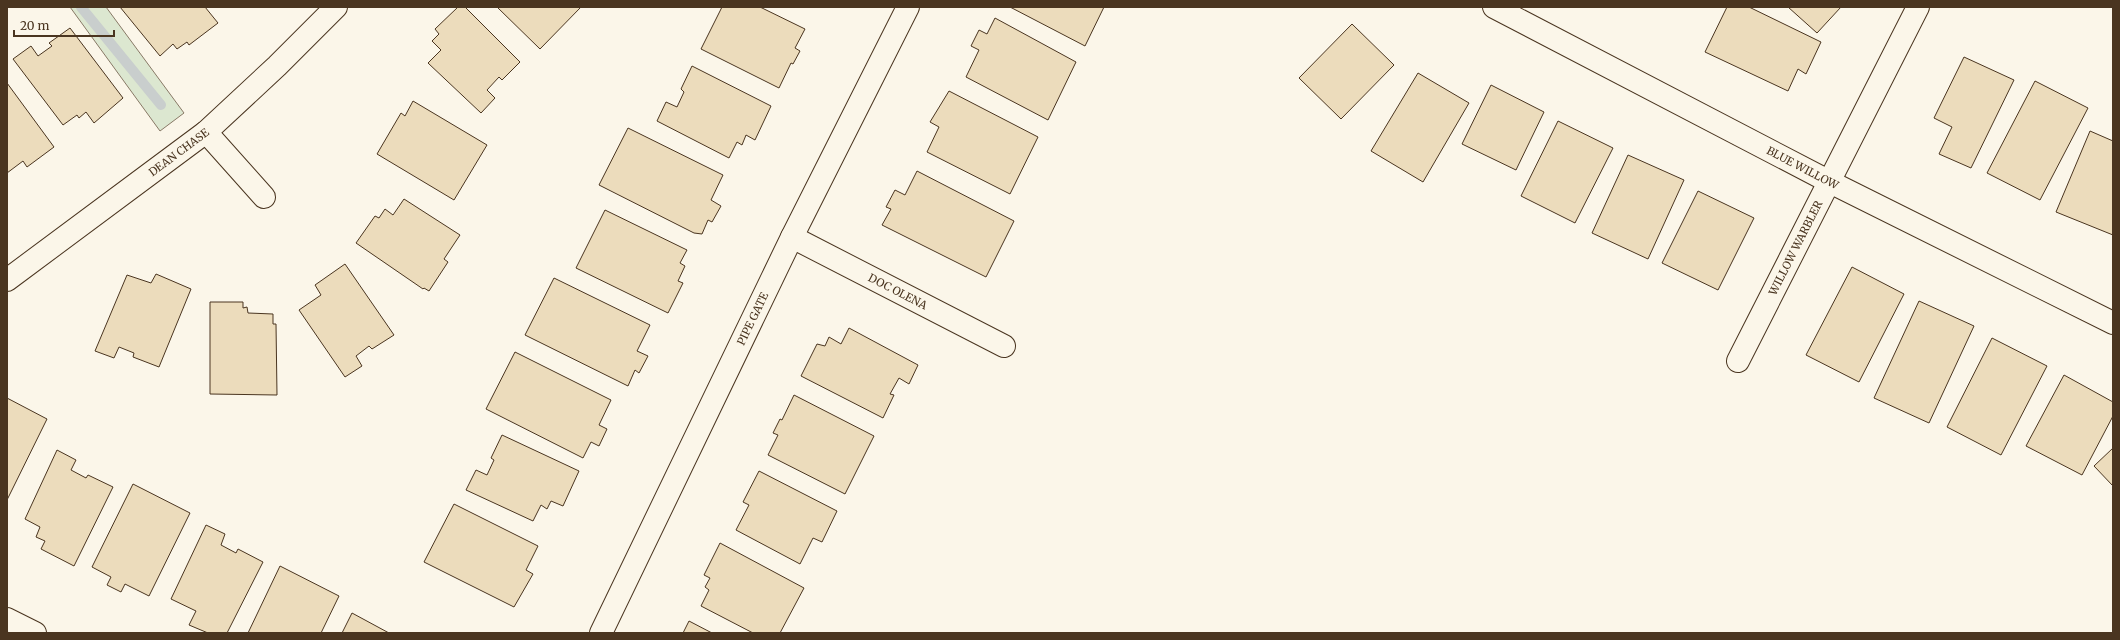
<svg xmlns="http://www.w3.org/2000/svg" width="2120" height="640" viewBox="0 0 2120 640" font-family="Merriweather,serif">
<rect width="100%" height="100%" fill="#fbf6e9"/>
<!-- green -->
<path fill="#dce7d0" stroke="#887966" d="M70 7H106L184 113 160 131Z"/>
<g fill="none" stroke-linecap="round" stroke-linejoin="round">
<!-- stream -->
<path stroke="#c9cecd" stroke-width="10" d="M81 7 161 105"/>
</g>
<!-- building -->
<path fill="#ecdcbc" stroke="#4a3520" d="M120 7H205L218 23 189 45 187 42 177 49 173 44 160 56Z
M458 7H465L520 62 502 80 499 77 487 90 495 98 481 113 428 63 441 50 432 41 439 34 435 29Z
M497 7H581L540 49Z
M722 7H760L805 29 795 48 800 51 793 64 791 63 779 88 701 49Z
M1010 7H1104L1085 46Z
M1727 7H1749L1821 42 1806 74 1798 69 1788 91 1705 52Z
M1788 7H1841L1817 33Z
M995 18 1076 62 1048 120 966 77 979 50 971 46 979 30 987 34Z
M1352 24 1394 65 1341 119 1299 78Z
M70 28 123 98 94 123 86 112 79 118 77 115 63 125 13 59 31 46 38 56 52 46 49 43Z
M1964 57 2014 80 1971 168 1939 154 1952 127 1934 118Z
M692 66 771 106 755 140 746 135 742 145 737 142 729 158 657 121 666 102 677 107 684 92 681 89Z
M1418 73 1469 103 1423 182 1371 151Z
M2035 81 2088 108 2040 200 1987 173Z
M7 83 54 147 27 167 23 161 7 173Z
M1491 85 1544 112 1516 170 1462 144Z
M949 91 1038 137 1010 194 927 152 939 127 930 122Z
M413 101 487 145 454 200 377 154 401 113 405 116Z
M1558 121 1613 148 1575 223 1521 196Z
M628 128 723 175 711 200 721 206 712 222 708 220 702 234 694 233 599 185Z
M2090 131 2113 141V235L2056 212Z
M1628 155 1684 180 1648 259 1592 233Z
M917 171 1014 221 986 277 882 225 891 209 886 207 895 190 905 195Z
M1698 191 1754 218 1718 290 1662 263Z
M404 199 460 235 444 259 448 262 429 291 424 288 423 289 356 243 375 216 379 218 385 209 393 215Z
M605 210 687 250 680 263 685 266 678 281 683 283 668 313 576 268Z
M345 264 394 335 372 349 369 346 356 356 362 366 345 377 299 310 321 295 315 285Z
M1852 267 1904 294 1859 382 1806 355Z
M156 274 191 289 159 367 133 357 134 353 119 347 114 358 95 351 127 275 151 283Z
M554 278 650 325 637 351 648 356 639 373 635 370 628 386 525 335Z
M1919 301 1974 326 1929 423 1874 398Z
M210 302H243V308L247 307 248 313 273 314V324H276L277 395 210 394Z
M849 328 918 365 909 384 899 378 890 394 894 395 883 418 801 376 817 344 825 346 829 337 841 344Z
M1992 338 2047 366 2001 455 1947 427Z
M515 352 611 400 599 425 607 429 599 446 591 442 583 458 486 409Z
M2064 375 2113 402V416L2082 475 2026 446Z
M794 395 874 436 845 494 768 455 778 435 773 433 780 419 782 420Z
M7 398 47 419 7 500Z
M502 435 579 471 563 506 551 501 547 509 541 505 533 521 466 490 476 470 487 475 494 460 491 458Z
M2113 448V486L2094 466Z
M57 450 76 460 71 470 86 478 88 475 113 487 74 566 41 549 45 541 36 537 40 527 25 519Z
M759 471 837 511 822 542 813 538 800 564 736 530 749 505 743 502Z
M133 484 190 513 149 596 125 584 121 592 107 585 111 577 92 567Z
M454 504 538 546 526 570 533 574 514 607 424 562Z
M206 525 225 534 221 545 236 553 238 549 263 562 227 633H208L189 625 196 611 171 599Z
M720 543 804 588 780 633H753L701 606 709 590 705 587 710 578 704 575Z
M280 566 339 596 321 633H248Z
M352 613 389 633H342Z
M689 621 712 633H683Z"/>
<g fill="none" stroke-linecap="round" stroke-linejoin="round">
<defs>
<g id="minor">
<path id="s1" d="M1494 7 1828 181 2113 323"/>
<path d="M206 132 264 197"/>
<path id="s2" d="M792 237 1004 346"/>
<path id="s3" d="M7 280 206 132 277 66 336 7"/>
<path id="s4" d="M1738 361 1918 7"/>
<path d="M7 619 35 633"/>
<path id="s5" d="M601 633 792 237 908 7"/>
</g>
</defs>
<!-- minor casing -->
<use href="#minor" stroke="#4a3520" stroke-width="24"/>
<!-- minor -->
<use href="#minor" stroke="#fbf6e9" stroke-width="22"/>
</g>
<g text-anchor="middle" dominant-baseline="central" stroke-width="3" stroke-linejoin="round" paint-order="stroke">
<!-- street labels -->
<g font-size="11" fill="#4a3520" stroke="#fbf6e9">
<text stroke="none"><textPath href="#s3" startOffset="214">DEAN CHASE</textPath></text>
<text stroke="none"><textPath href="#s1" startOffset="348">BLUE WILLOW</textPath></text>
<text stroke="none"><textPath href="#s4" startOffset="127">WILLOW WARBLER</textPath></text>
<text stroke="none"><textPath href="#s2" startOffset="119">DOC OLENA</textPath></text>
<text stroke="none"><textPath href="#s5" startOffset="349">PIPE GATE</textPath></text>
</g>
</g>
<!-- border -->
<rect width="2120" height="640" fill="none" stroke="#4a3520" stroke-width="16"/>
<!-- scale -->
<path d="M14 30v6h100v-6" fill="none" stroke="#4a3520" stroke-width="2"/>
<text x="20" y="30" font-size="12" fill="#4a3520" stroke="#fbf6e9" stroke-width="3" paint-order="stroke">20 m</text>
</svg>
